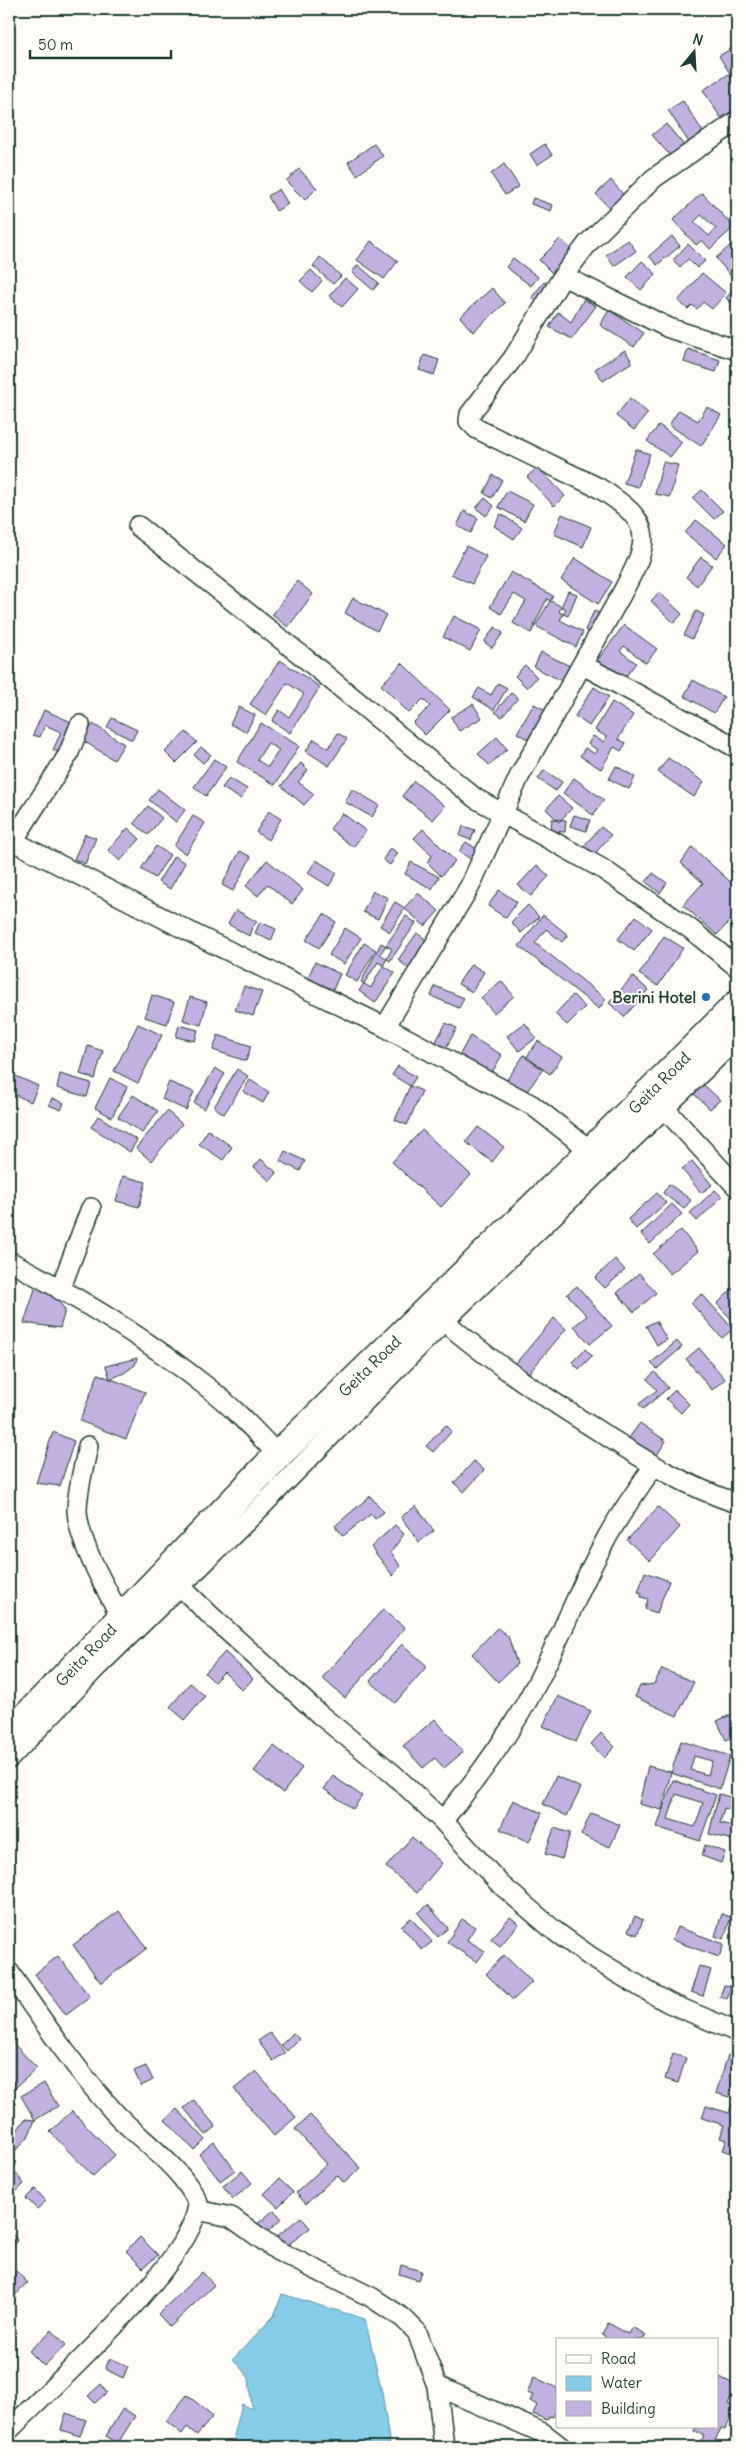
<svg xmlns="http://www.w3.org/2000/svg" width="746" height="2456" viewBox="0 0 746 2456" font-family="Delius,sans-serif">
<rect width="100%" height="100%" fill="#fdfcf7"/>
<filter id="ink" filterUnits="userSpaceOnUse"><feTurbulence type="fractalNoise" baseFrequency=".02" numOctaves="2"/><feDisplacementMap in="SourceGraphic" scale="10" xChannelSelector="R" yChannelSelector="G"/><feConvolveMatrix kernelMatrix="1 2 1 2 8 2 1 2 1" color-interpolation-filters="sRGB"/></filter>
<g filter="url(#ink)">
<!-- water -->
<path fill="#87cce8" stroke="#5d93a0" d="M282 2294 365 2319 382 2392 390 2447H236L234 2436 242 2404 252 2409 249 2378 233 2359 274 2316Z"/>
<!-- building -->
<path fill="#c3b1e1" stroke="#1f3d34" fill-rule="evenodd" d="M737 45V78L734 80 719 56Z
M729 74 737 87V108L721 118 703 90Z
M683 101 705 135 690 144 668 110Z
M666 124 688 150 675 161 652 135Z
M374 144 383 156 357 175 348 162Z
M545 144 552 155 537 165 530 154Z
M504 164 519 186 505 195 491 174Z
M299 169 317 188 305 200 286 181Z
M611 180 628 200 614 213 596 194Z
M279 189 288 204 276 211 268 196Z
M702 193 734 227 710 249 702 240 696 245 673 220ZM701 215 716 228 709 236 694 222Z
M533 198 553 205 551 211 531 204Z
M672 236 680 246 657 265 649 256Z
M560 239 574 252 552 273 539 260Z
M628 240 636 251 614 266 606 255Z
M737 240 735 256 737 278 734 280 716 258Z
M371 241 398 261 384 279 357 260Z
M688 244 705 261 697 268 688 259 680 267 673 260Z
M320 257 341 276 333 284 313 266Z
M513 258 538 277 531 286 506 267Z
M642 261 656 274 641 290 627 277Z
M358 265 379 283 373 290 352 272Z
M311 270 322 281 312 292 300 281Z
M702 273 726 293 712 309 703 302 697 309 692 305 688 309 678 301Z
M345 278 358 289 342 307 329 296Z
M544 282 552 287 539 304 532 297Z
M492 288 505 303 473 332 460 317Z
M734 289 737 292V309L726 298Z
M584 299 596 306 572 339 549 327 558 312 571 322Z
M609 310 644 333 634 347 600 325Z
M688 349 720 360 716 372 684 362Z
M625 350 632 362 603 381 595 369Z
M424 355 439 360 434 375 419 370Z
M630 398 648 413 634 430 616 416Z
M707 407 721 415 701 446 669 425 679 410 698 421Z
M737 417V429L731 421Z
M659 425 682 442 670 457 647 441Z
M636 449 650 454 638 487 624 483Z
M663 462 678 465 670 497 655 494Z
M538 467 565 496 554 506 527 477Z
M493 475 502 480 492 498 484 493Z
M702 490 723 511 714 519 693 498Z
M507 491 533 504 524 521 498 507Z
M485 498 494 506 486 516 476 508Z
M464 511 478 518 471 533 457 526Z
M501 514 522 528 514 539 494 526Z
M562 514 591 527 583 547 554 534Z
M696 520 727 544 716 558 685 533Z
M737 531V545L731 539Z
M466 546 486 556 472 584 451 574Z
M701 557 712 565 697 586 686 577Z
M575 558 612 582 598 604 561 580Z
M511 572 553 596 531 633 513 623 526 601 514 594 501 614 490 607Z
M297 581 313 594 288 627 272 615Z
M568 591 577 594 568 616 559 612Z
M659 592 682 614 674 623 651 601Z
M353 598 386 615 377 631 345 613Z
M547 599 566 609 560 620 583 632 576 647 534 625Z
M594 611 604 615 595 635 585 630Z
M696 611 704 615 692 639 684 635Z
M454 616 481 630 470 651 443 637Z
M624 625 657 649 646 663 624 646 620 651 636 663 622 681 596 662Z
M495 627 503 633 492 648 484 642Z
M541 652 574 668 566 683 534 667Z
M280 660 320 687 290 733 272 721 279 710 289 717 304 694 287 683 266 715 250 704Z
M402 663 450 710 425 735 413 723 430 706 423 699 409 713 381 685Z
M525 665 537 677 527 688 515 676Z
M693 680 724 697 714 713 684 696Z
M498 683 507 688 494 710 473 697 479 688 491 695Z
M594 687 609 697 589 726 575 716Z
M511 693 518 698 502 717 495 712Z
M612 702 633 715 618 739 626 743 621 751 614 747 601 769 580 756 585 748 595 754 598 750 588 744 593 736 603 742 607 737 595 730Z
M473 704 482 718 459 731 451 717Z
M534 704 550 712 533 742 517 733Z
M239 707 255 715 246 732 230 724Z
M44 710 76 724 63 754 53 750 61 732 45 725 40 737 33 735Z
M112 718 137 730 132 740 107 727Z
M261 723 299 746 275 785 237 762ZM268 743 279 750 268 767 257 760Z
M93 724 124 744 114 760 82 740Z
M186 732 197 742 176 763 165 752Z
M338 733 347 739 329 766 306 751 314 739 328 748Z
M497 737 507 749 489 765 478 754Z
M201 747 211 755 203 763 194 755Z
M668 758 704 782 694 797 658 772Z
M214 759 226 767 206 796 194 787Z
M301 763 308 770 298 782 314 794 304 805 281 786Z
M616 766 635 777 629 789 609 779Z
M544 770 562 782 556 791 538 779Z
M229 778 247 789 241 799 222 788Z
M574 778 604 800 593 815 563 793Z
M414 781 445 806 433 820 402 796Z
M158 789 185 810 176 822 149 800Z
M352 789 379 805 372 817 345 802Z
M558 796 572 808 559 822 546 809Z
M148 806 162 818 148 835 134 823Z
M269 811 281 819 268 840 256 832Z
M342 813 366 831 353 847 330 829Z
M574 815 590 820 586 831 570 826Z
M193 816 205 823 186 854 174 846Z
M552 819 566 820 565 832 551 831Z
M463 826 475 830 471 840 460 836Z
M601 827 611 835 590 859 580 850Z
M128 828 140 839 120 861 108 850Z
M423 829 455 861 441 876 427 862 432 856 414 838Z
M85 834 96 838 85 864 74 859Z
M466 842 480 851 473 861 459 851Z
M156 846 170 855 155 878 141 869Z
M692 847 737 888V913L717 935 683 905 703 883 681 863Z
M390 848 398 853 390 865 383 860Z
M240 851 251 857 233 891 222 885Z
M174 856 185 863 170 889 158 882Z
M267 860 303 890 292 904 267 884 258 896 246 886Z
M316 860 337 873 329 886 308 873Z
M411 862 439 877 432 889 405 874Z
M537 865 549 876 531 896 518 885Z
M653 873 667 883 660 893 646 882Z
M499 890 517 902 506 918 488 906Z
M373 891 388 898 378 919 363 912Z
M418 893 439 911 425 926 404 908Z
M395 902 405 908 390 932 380 926Z
M528 905 539 917 521 933 511 922Z
M236 910 257 922 252 927 249 936 228 924Z
M324 914 336 922 319 948 306 940Z
M543 915 568 935 562 942 546 929 535 943 606 999 599 1009 519 946Z
M406 916 416 923 390 961 380 954Z
M636 916 652 929 634 951 618 939Z
M260 922 276 929 271 941 255 933Z
M345 928 361 938 344 964 329 955Z
M417 933 429 942 410 969 398 960Z
M664 936 683 948 658 986 639 974Z
M364 943 376 950 357 982 345 975Z
M381 943 392 949 371 988 361 982Z
M315 962 340 974 331 994 306 982Z
M378 962 395 973 375 1003 359 991Z
M471 964 484 972 472 992 458 984Z
M633 976 648 990 624 1017 609 1003Z
M501 981 514 996 494 1013 481 998Z
M244 986 262 992 253 1016 235 1010Z
M435 986 464 998 459 1008 431 996Z
M152 995 174 1002 167 1024 145 1017Z
M573 995 585 1007 567 1025 555 1014Z
M190 997 207 1002 201 1025 183 1020Z
M446 1023 457 1028 444 1051 434 1045Z
M525 1023 536 1038 519 1051 507 1036Z
M138 1024 162 1035 138 1083 114 1071Z
M179 1025 198 1030 195 1041 176 1037Z
M218 1035 251 1046 246 1061 213 1050Z
M470 1036 502 1055 491 1074 459 1056Z
M538 1041 562 1057 550 1074 526 1058Z
M88 1046 103 1051 95 1079 80 1074Z
M524 1055 543 1069 523 1097 504 1084Z
M398 1066 416 1077 410 1086 392 1075Z
M215 1068 225 1074 204 1109 194 1103Z
M237 1069 248 1076 224 1114 214 1107Z
M9 1073 38 1086 31 1102 9 1092Z
M60 1074 91 1083 87 1097 57 1088Z
M110 1078 127 1087 112 1117 95 1108Z
M250 1080 269 1092 263 1103 243 1091Z
M169 1082 194 1092 186 1110 162 1099Z
M703 1084 720 1100 710 1109 693 1093Z
M410 1086 422 1091 407 1125 395 1120Z
M133 1095 158 1111 142 1133 118 1117Z
M52 1098 64 1103 61 1110 49 1105Z
M167 1111 182 1124 151 1161 136 1148Z
M98 1116 137 1140 130 1152 91 1127Z
M478 1127 504 1147 492 1162 466 1142Z
M208 1130 232 1147 223 1160 199 1144Z
M422 1130 471 1175 441 1207 392 1162Z
M285 1151 305 1161 300 1171 280 1161Z
M261 1159 277 1173 270 1181 254 1167Z
M692 1161 712 1185 701 1193 682 1169Z
M123 1176 146 1182 139 1207 116 1201Z
M669 1184 691 1200 684 1209 663 1193Z
M715 1190 722 1197 697 1221 690 1213Z
M657 1193 666 1203 636 1229 628 1219Z
M672 1204 682 1214 650 1244 641 1234Z
M681 1230 698 1251 670 1274 653 1254Z
M615 1259 625 1270 605 1288 595 1278Z
M639 1273 656 1293 634 1312 617 1293Z
M737 1284V1325L717 1304Z
M36 1286 57 1299 65 1310 60 1328 24 1323Z
M577 1286 612 1326 590 1344 574 1326 587 1316 567 1294Z
M702 1294 733 1329 722 1338 691 1303Z
M554 1318 566 1329 528 1374 516 1363Z
M656 1321 667 1340 657 1345 646 1326Z
M677 1341 682 1347 657 1369 651 1363Z
M699 1348 725 1379 712 1390 686 1359Z
M585 1349 592 1356 579 1369 572 1362Z
M137 1358 135 1365 124 1373 110 1379 106 1366Z
M655 1372 668 1388 643 1409 639 1404 657 1390 647 1379Z
M98 1374 145 1392 126 1439 80 1421Z
M675 1390 689 1404 681 1413 666 1399Z
M640 1423 666 1441 655 1458 628 1439Z
M446 1425 452 1431 433 1452 426 1446Z
M53 1432 74 1441 60 1486 36 1483Z
M474 1461 484 1470 464 1492 454 1483Z
M370 1496 384 1512 375 1519 371 1514 343 1536 335 1526Z
M416 1506 434 1531 419 1542 401 1517Z
M658 1507 680 1527 650 1561 627 1540Z
M395 1525 404 1534 391 1552 400 1566 393 1576 371 1547Z
M645 1572 669 1581 657 1613 645 1609 648 1599 641 1597 642 1593 638 1592Z
M383 1609 405 1628 345 1698 322 1678Z
M497 1628 508 1636 517 1664 498 1682 472 1654Z
M402 1644 427 1666 395 1703 370 1681Z
M225 1652 253 1679 242 1690 224 1672 214 1682 205 1673Z
M662 1669 694 1682 677 1716 635 1697 640 1686 654 1684Z
M190 1683 205 1696 185 1720 170 1707Z
M558 1696 591 1711 576 1742 543 1726Z
M737 1712V1736L726 1740 717 1721Z
M435 1719 463 1752 444 1768 435 1758 423 1768 403 1746Z
M601 1733 615 1747 604 1758 591 1744Z
M681 1741 730 1756 720 1789 671 1773ZM694 1756 712 1761 708 1775 690 1770Z
M274 1746 302 1768 283 1793 254 1771Z
M648 1766 671 1772 662 1810 639 1804Z
M333 1776 362 1796 353 1809 324 1789Z
M556 1776 581 1788 567 1816 543 1804Z
M673 1780 716 1795 700 1841 657 1827ZM676 1794 703 1803 695 1827 668 1819Z
M719 1794 737 1799V1811L724 1808 720 1823 737 1827V1841L709 1834Z
M513 1800 542 1813 529 1842 500 1829Z
M591 1813 620 1825 610 1847 581 1835Z
M554 1828 570 1833 562 1859 545 1854Z
M412 1837 442 1863 417 1893 386 1867Z
M705 1845 725 1852 721 1863 702 1856Z
M428 1905 448 1928 438 1937 418 1913Z
M119 1911 147 1948 101 1983 73 1945Z
M722 1914 731 1917 724 1939 715 1936Z
M635 1916 643 1920 637 1935 628 1931Z
M510 1917 519 1924 500 1946 491 1939Z
M411 1918 432 1942 422 1950 401 1926Z
M462 1919 475 1927 467 1940 485 1951 477 1962 447 1942Z
M677 1927 724 1944 719 1957 672 1940Z
M504 1955 532 1982 513 2000 486 1974Z
M58 1956 90 1997 66 2015 35 1974Z
M699 1966 711 1970 703 1996 691 1992Z
M724 1985 731 1986 727 1999 720 1997Z
M270 2033 285 2053 273 2061 258 2041Z
M293 2033 299 2039 287 2051 281 2045Z
M9 2039 37 2068 15 2088 9 2082Z
M673 2054 686 2058 678 2083 665 2079Z
M728 2055 737 2058V2071L729 2097 716 2093Z
M146 2066 153 2080 141 2086 134 2071Z
M256 2071 296 2117 274 2136 234 2089Z
M44 2083 58 2106 35 2120 21 2096Z
M194 2100 216 2127 206 2135 184 2108Z
M732 2104 737 2106V2132L731 2153 723 2150 727 2140 720 2138 724 2125 702 2118 706 2106 729 2113Z
M177 2109 205 2139 194 2150 165 2120Z
M72 2111 115 2155 93 2176 50 2132Z
M310 2115 361 2168 344 2183 337 2175 306 2204 296 2193 327 2164 295 2129Z
M25 2119 35 2120 28 2137 16 2150 9 2143Z
M214 2142 235 2170 220 2181 199 2154Z
M9 2164 24 2184 13 2195 9 2183Z
M242 2171 252 2183 233 2199 223 2186Z
M279 2179 293 2192 278 2207 264 2194Z
M35 2189 46 2201 37 2209 26 2198Z
M274 2210 282 2219 263 2235 255 2226Z
M301 2217 310 2228 285 2247 276 2237Z
M9 2230 18 2241 10 2248 9 2246Z
M140 2237 158 2255 143 2268 126 2251Z
M401 2265 421 2271 418 2280 399 2274Z
M16 2271 28 2283 9 2301V2278Z
M202 2272 214 2285 170 2327 158 2314Z
M608 2323 628 2334 632 2327 646 2335 643 2340H609L602 2335Z
M52 2330 66 2345 44 2366 29 2351Z
M110 2358 128 2366 123 2378 105 2369Z
M534 2377 557 2388V2407L553 2417 549 2416 547 2420 533 2414 537 2405 530 2401 533 2395 527 2393Z
M720 2377 737 2386V2400L731 2397 728 2404 736 2408 725 2430 721 2428 712 2447H704L699 2445 704 2436 694 2431 696 2427H717V2384Z
M101 2384 107 2392 95 2403 88 2396Z
M187 2395 213 2416 197 2435 187 2427 182 2434 166 2421Z
M123 2408 135 2416 118 2443 106 2436Z
M66 2413 86 2420 80 2436 61 2430Z"/>
<g fill="none" stroke-linecap="round" stroke-linejoin="round">
<defs>
<path id="minor" d="M563 276 669 328 737 350
M138 526 301 655 475 798 601 868 689 928 737 967
M583 665 737 748
M9 839 200 937 385 1027 532 1105 591 1151
M13 841 68 755 80 725
M385 1027 470 886 520 775 621 595C650 541 657 524 599 488L477 429 469 421 470 414 514 357 563 276 588 243 654 178 737 121
M665 1109 737 1187
M9 1261C76 1296 148 1340 207 1387 233 1407 256 1432 278 1455
M60 1290 91 1208
M444 1321C494 1364 549 1400 605 1435 649 1463 687 1487 737 1503
M88 1446C84 1467 77 1490 77 1511 79 1545 106 1587 121 1618
M180 1586 211 1616 319 1714 393 1774 442 1820 500 1884 556 1932 591 1957 644 1989 669 2003 737 2032
M9 1759 98 1666 252 1516 444 1321 737 1038
M443 1820C478 1778 511 1733 537 1683 561 1637 579 1588 604 1543 618 1516 636 1492 653 1467
M9 1972C42 2020 76 2070 115 2113 142 2142 181 2166 198 2203 195 2259 52 2387 9 2430
M197 2210 231 2217 278 2251 371 2297 403 2318 417 2332 437 2386 444 2447
M437 2386 543 2433 561 2447"/>
<g id="trunk">
<path id="s1" d="M9 1735 278 1455 591 1151 737 1005"/>
</g>
</defs>
<!-- minor casing -->
<use href="#minor" stroke="#1f3d34" stroke-width="22"/>
<!-- trunk casing -->
<use href="#trunk" stroke="#1f3d34" stroke-width="31"/>
<!-- minor -->
<use href="#minor" stroke="#fdfcf7" stroke-width="19"/>
<!-- trunk -->
<use href="#trunk" stroke="#fdfcf7" stroke-width="28"/>
</g>
</g>
<!-- markers -->
<circle fill="#1f6fb2" stroke="#fdfcf7" stroke-width="2" cx="706" cy="997" r="5"/>
<g text-anchor="middle" dominant-baseline="central" stroke-width="4" stroke-linejoin="round" paint-order="stroke">
<!-- poi labels -->
<g font-size="16" font-weight="bold" fill="#1f3d34" stroke="#fdfcf7" text-anchor="end">
<text x="696" y="997">Berini Hotel</text>
</g>
<!-- street labels -->
<g font-size="16" fill="#1f3d34" stroke="#fdfcf7">
<text stroke="none"><textPath href="#s1" startOffset="921">Geita Road</textPath></text>
<text stroke="none"><textPath href="#s1" startOffset="516">Geita Road</textPath></text>
<text stroke="none"><textPath href="#s1" startOffset="111">Geita Road</textPath></text>
</g>
</g>
<!-- margin -->
<rect width="746" height="2456" fill="none" stroke="#fdfcf7" stroke-width="30"/>
<rect x="15" y="15" width="716" height="2426" fill="none" stroke="#1f3d34" stroke-width="2" filter="url(#ink)"/>
<!-- legend -->
<rect x="556" y="2338" width="162" height="90" fill="#fdfcf7" stroke="#a4b0a9"/>
<rect x="566" y="2355" width="25" height="8" fill="#fdfcf7" stroke="#a4b0a9"/>
<text x="601" y="2364" font-size="15" fill="#1f3d34">Road</text>
<rect x="566" y="2376" width="25" height="15" fill="#87cce8" stroke="#a4b0a9"/>
<text x="601" y="2388" font-size="15" fill="#1f3d34">Water</text>
<rect x="566" y="2401" width="25" height="15" fill="#c3b1e1" stroke="#a4b0a9"/>
<text x="601" y="2414" font-size="15" fill="#1f3d34">Building</text>
<!-- north arrow -->
<g transform="translate(694 52) rotate(18)" stroke="#fdfcf7" stroke-width="4" paint-order="stroke">
<path d="M0-4L9 19L0 12L-9 19Z" fill="#1f3d34"/>
<text y="-8" font-size="14" font-weight="bold" text-anchor="middle" fill="#1f3d34">N</text>
</g>
<!-- scale -->
<path d="M30 50v8h141v-8" fill="none" stroke="#1f3d34" stroke-width="2.5"/>
<text x="38" y="50" font-size="15" fill="#1f3d34" stroke="#fdfcf7" stroke-width="4" paint-order="stroke">50 m</text>
</svg>
